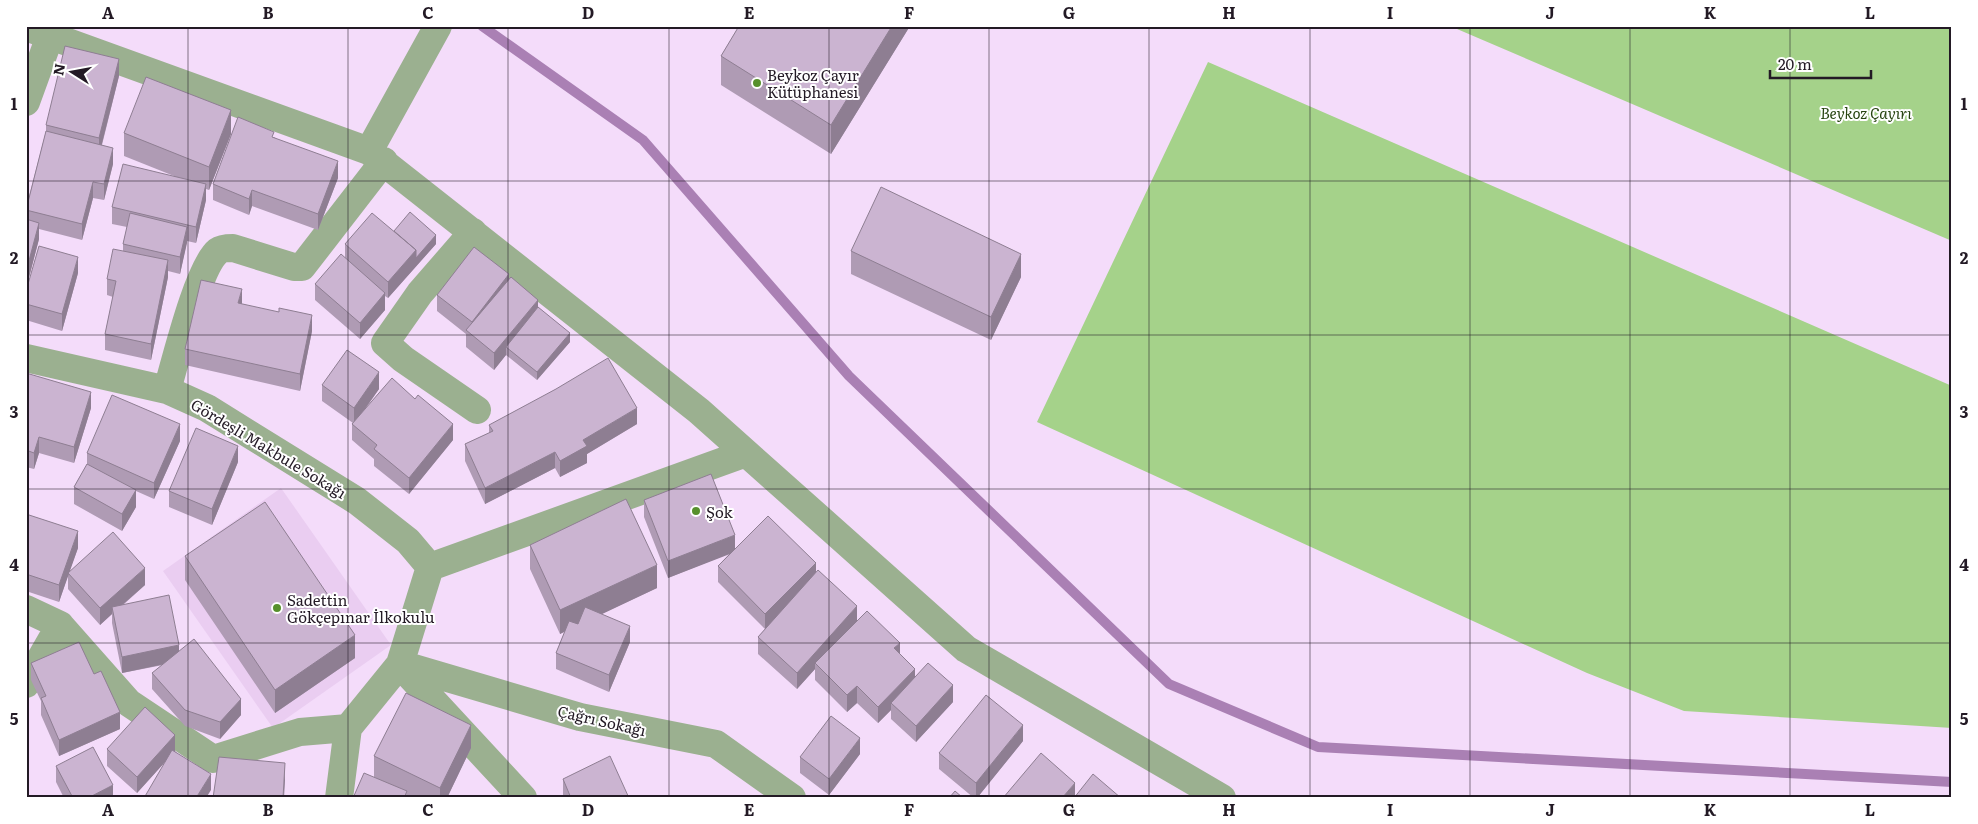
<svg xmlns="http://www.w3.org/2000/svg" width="1978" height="824" viewBox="0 0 1978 824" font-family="Literata,serif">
<rect width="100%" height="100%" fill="#f4dcfa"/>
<!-- built -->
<path fill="#eacdf1" d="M281 488 391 645 273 728 163 571Z"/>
<!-- green -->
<path fill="#a5d28a" d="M1450 26H1952V241Z
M1208 62 1952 386V728L1684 711 1587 673 1037 422Z"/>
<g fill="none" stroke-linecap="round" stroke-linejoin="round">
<!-- stream -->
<path stroke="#aa80b4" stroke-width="10" d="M482 26 643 140 849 376 1169 684 1318 747 1952 782"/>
<!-- minor -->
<path stroke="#9bb090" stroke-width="28" d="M26 27 369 151 699 411 966 649 1222 798
M26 102 50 36
M369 151 438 26
M473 232 420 293 385 343 403 359 477 410
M26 358 167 390 207 408 357 501 408 541 430 567
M167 390C175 363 198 267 218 251 222 248 228 248 233 248L294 267H302L384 161
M430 567 746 453
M26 609 60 625 129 703 213 759 300 732 348 728
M400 664 580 717 716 744 792 798
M400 665 523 798
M26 684 60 625
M339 798 348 728 400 664 430 567"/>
</g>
<!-- wall -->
<path fill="#af9bb4" d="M739 26H910L831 154 721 85V56Z
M119 76 102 145 113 164 104 200 93 198 82 240 39 229V239L26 289V208L46 131V125Z
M124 133 231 134 209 190 206 189V200L196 243 187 241 180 274 168 271V277L151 360 105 350V334L113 297 107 295V279L123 251V244L127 227 112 224V207L174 176 124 156Z
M274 137 338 178 318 230 252 206 249 215 213 200V184Z
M394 231 436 244 388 298 385 296V310L360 339 315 300V284L345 257V244Z
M851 251 1021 277 991 340 851 274Z
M78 273 62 331 26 320V291Z
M509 279 538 307 570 342 537 380 506 355 494 370 466 347V334L437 311V295Z
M242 304 312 331 300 391 185 365V349Z
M26 373 91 408 74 463 39 453 34 469 26 467Z
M322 385 379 389 364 411 453 440 409 494 374 466V459L352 440V424L353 423 322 401Z
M637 424 587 454V463L560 477 555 468 485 504 465 461V444L489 433V425Z
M180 441 154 499 136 491V507L122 531 74 504V487L87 464V453Z
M238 462 212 525 169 507V491Z
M644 500 735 549 816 573 857 620 900 654 915 677 953 702 916 742 891 719V710L878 723 857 703 847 712 815 680V669L797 689 758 654V637L765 629 718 582V566L730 553 668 578 644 517Z
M26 514 78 548 69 572 145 585 123 605 179 651 241 715 220 739 185 726 152 689V673L163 665 122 673 112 623V614L100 625 68 589V575L59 602 26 591Z
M530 545 657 588 601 614 630 642 609 692 556 669V653L565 631 560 634 530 569Z
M185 556 355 658 275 713 185 580Z
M31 663 94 674 120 729 59 756 41 715V701L31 680Z
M1023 741 977 798H974L939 769V753Z
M471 748 447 798H412L407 795V798L374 777V756Z
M107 749 175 751 211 790 165 762 137 793 107 766Z
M860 754 829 795 800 773V757Z
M56 766 113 798H64L56 782Z
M563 779 629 798H564L563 795Z"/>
<!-- shaded-wall -->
<path fill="#8e7e92" d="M892 26H910L831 154V125Z
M119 59V76L99 155V138Z
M231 110V134L209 190V167Z
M113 148V164L104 200V184Z
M338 161V178L318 230V214Z
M93 182V198L82 240V224Z
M206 184V200L196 243V227Z
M252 190V206L249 215V199Z
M39 223V239L26 289V272Z
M187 227V243L180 274V257Z
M436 235V244L388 298V282L416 250Z
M1021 254V277L991 340V317Z
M78 257V273L62 331V314Z
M168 260V277L151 360V344Z
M509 274V290L472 335V322Z
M242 289V305L238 303Z
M385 293V310L360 339V323Z
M538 300V316L506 347V355L494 370V353Z
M312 315V331L300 391V374Z
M570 333V342L537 380V372Z
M379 372V389L354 424V408Z
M91 392V408L74 463V447Z
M637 408V424L587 454V463L560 477V461L583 440Z
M180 424V441L154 499V483Z
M453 424V440L409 494V478Z
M39 437V453L34 469V453Z
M238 446V462L212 525V509Z
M555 452V468L485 504V488Z
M136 490V507L122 531V514Z
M78 531V548L59 602V585Z
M735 535V552L668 578V561Z
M816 563V580L765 630V614Z
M657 565V588L560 634V610Z
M145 568V585L113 613 112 607V614L100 625V608Z
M857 606V622L815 663V669L797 689V673Z
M630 626V642L609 692V675Z
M355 635V658L275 713V690Z
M900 643V659L894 648Z
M179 645V661L122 673V657Z
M915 669V685L891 703V710L878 723V707Z
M953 685V702L916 742V726Z
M857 686V703L847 712V695Z
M241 699V715L220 739V722Z
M120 712V729L59 756V740Z
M471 725V748L447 798H440V788Z
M1023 725V741L977 798H976V783Z
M175 735V751L137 793V777Z
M860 738V754L829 795V779Z
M285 763V780L284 798H283Z
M211 774V790L206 798H196Z
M1075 783V798H1062Z
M113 785V798H88Z"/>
<!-- building -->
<path fill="#cbb4d1" stroke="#8e7e92" d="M739 26H892L831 125 721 56Z
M65 46 119 59 99 138 46 125Z
M146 77 231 110 209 167 124 133Z
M238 117 274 132 272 137 338 161 318 214 252 190 249 199 213 184Z
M46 131 113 148 104 184 93 182 82 224 26 210Z
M123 164 206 184 196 227 112 207Z
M881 187 1021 254 991 317 851 251Z
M410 212 436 235 416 258V250L394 231Z
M130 213 187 227 180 257 123 244Z
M372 213 416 250 388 282 345 244Z
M26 219 39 223 26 272Z
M39 246 78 257 62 314 26 304V291Z
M474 247 509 274 472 322 437 295Z
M113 249 168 260 151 344 105 334 116 281 107 279Z
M341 254 385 293 360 323 315 284Z
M511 277 538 300 494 353 466 330Z
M201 280 242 289 238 303 279 312V308L312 315 300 374 185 349Z
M538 307 570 333 537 372 506 347Z
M347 350 379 372 354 408 322 385Z
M608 358 637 408 583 440 587 446 560 461 555 452 485 488 465 444 493 431 489 425 556 389Z
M26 373 91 392 74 447 39 437 34 453 26 450Z
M392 378 415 399 418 395 453 424 409 478 374 449 377 445 352 424Z
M112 395 180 424 154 483 87 453Z
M196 428 238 446 212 509 169 491Z
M87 464 136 490 122 514 74 487Z
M711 474 735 535 668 561 644 500Z
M626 499 657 565 560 610 530 545Z
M265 502 355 635 275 690 185 556Z
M26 514 78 531 59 585 26 574Z
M768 516 816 563 765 614 718 566Z
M113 532 145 568 100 608 68 573Z
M818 570 857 606 797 673 758 637Z
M169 595 179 645 122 657 112 607Z
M585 607 630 626 609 675 556 653 569 621 578 624Z
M867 611 900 643 894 648 915 669 878 707 857 686 847 695 815 663Z
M194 639 241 699 220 722 185 710 152 673Z
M79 642 94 674 101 671 120 712 59 740 41 698 46 696 31 663Z
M928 663 953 685 916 726 891 703Z
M406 693 471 725 440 788 374 756Z
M986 695 1023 725 976 783 939 753Z
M145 707 175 735 137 777 107 749Z
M831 716 860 738 829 779 800 757Z
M93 747 113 785 88 798H73L56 766Z
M172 750 211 774 196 798H144Z
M1041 753 1075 783 1062 798H1003Z
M610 756 629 798H571L563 779Z
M219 757 285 763 283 798H213Z
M364 773 407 791 404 798H353Z
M1093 774 1121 798H1074Z
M955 791 963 798H949Z"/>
<!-- grid -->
<path fill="none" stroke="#231a25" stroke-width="1" stroke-opacity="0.55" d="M188 26V798M348 26V798M508 26V798M669 26V798M829 26V798M989 26V798M1149 26V798M1310 26V798M1470 26V798M1630 26V798M1790 26V798M26 181H1952M26 335H1952M26 489H1952M26 643H1952"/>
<!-- markers -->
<g fill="#57902c" stroke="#fff" stroke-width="2">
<circle cx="757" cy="83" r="5"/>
<circle cx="696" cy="511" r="5"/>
<circle cx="277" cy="608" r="5"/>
</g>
<g text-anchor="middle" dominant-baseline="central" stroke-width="4" stroke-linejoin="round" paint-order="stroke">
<!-- poi labels -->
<g font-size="15" fill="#231a25" stroke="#fff" text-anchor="start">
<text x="767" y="74">Beykoz Çayır<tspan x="767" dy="17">Kütüphanesi</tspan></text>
<text x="706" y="511">Şok</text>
<text x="287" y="599">Sadettin<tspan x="287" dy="17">Gökçepınar İlkokulu</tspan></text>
</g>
<!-- park labels -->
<g font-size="15" font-style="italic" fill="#274410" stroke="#fff">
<text x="1866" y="112">Beykoz Çayırı</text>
</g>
<!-- street labels -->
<g font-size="15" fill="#231a25" stroke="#fff">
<text transform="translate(269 448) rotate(31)">Gördeşli Makbule Sokağı</text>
<text transform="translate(602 720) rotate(13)">Çağrı Sokağı</text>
</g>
</g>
<!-- border -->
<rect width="1978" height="824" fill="none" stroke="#ffffff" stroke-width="55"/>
<!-- north arrow -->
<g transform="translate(72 72) rotate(281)" stroke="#ffffff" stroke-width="4" paint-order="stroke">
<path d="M0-4L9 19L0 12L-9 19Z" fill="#231a25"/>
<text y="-8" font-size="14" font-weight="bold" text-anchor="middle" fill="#231a25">N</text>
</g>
<!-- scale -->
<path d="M1770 70v8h101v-8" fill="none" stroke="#231a25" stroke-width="2.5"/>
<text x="1778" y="70" font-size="15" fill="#231a25" stroke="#ffffff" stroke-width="4" paint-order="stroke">20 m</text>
<rect x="28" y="28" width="1922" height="768" fill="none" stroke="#231a25" stroke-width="2"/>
<g font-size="16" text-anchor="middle" font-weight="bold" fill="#231a25">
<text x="108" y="19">A</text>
<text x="268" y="19">B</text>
<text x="428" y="19">C</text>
<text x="588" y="19">D</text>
<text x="749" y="19">E</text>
<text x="909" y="19">F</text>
<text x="1069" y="19">G</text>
<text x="1229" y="19">H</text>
<text x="1390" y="19">I</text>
<text x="1550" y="19">J</text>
<text x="1710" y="19">K</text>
<text x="1870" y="19">L</text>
<text x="14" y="110">1</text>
<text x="1964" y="110">1</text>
<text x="14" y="264">2</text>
<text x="1964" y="264">2</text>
<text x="14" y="418">3</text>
<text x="1964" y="418">3</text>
<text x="14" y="571">4</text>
<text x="1964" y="571">4</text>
<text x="14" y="725">5</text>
<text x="1964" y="725">5</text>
<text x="108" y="816">A</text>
<text x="268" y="816">B</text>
<text x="428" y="816">C</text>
<text x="588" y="816">D</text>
<text x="749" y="816">E</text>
<text x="909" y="816">F</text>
<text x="1069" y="816">G</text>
<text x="1229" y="816">H</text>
<text x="1390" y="816">I</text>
<text x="1550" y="816">J</text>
<text x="1710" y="816">K</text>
<text x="1870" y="816">L</text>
</g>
</svg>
